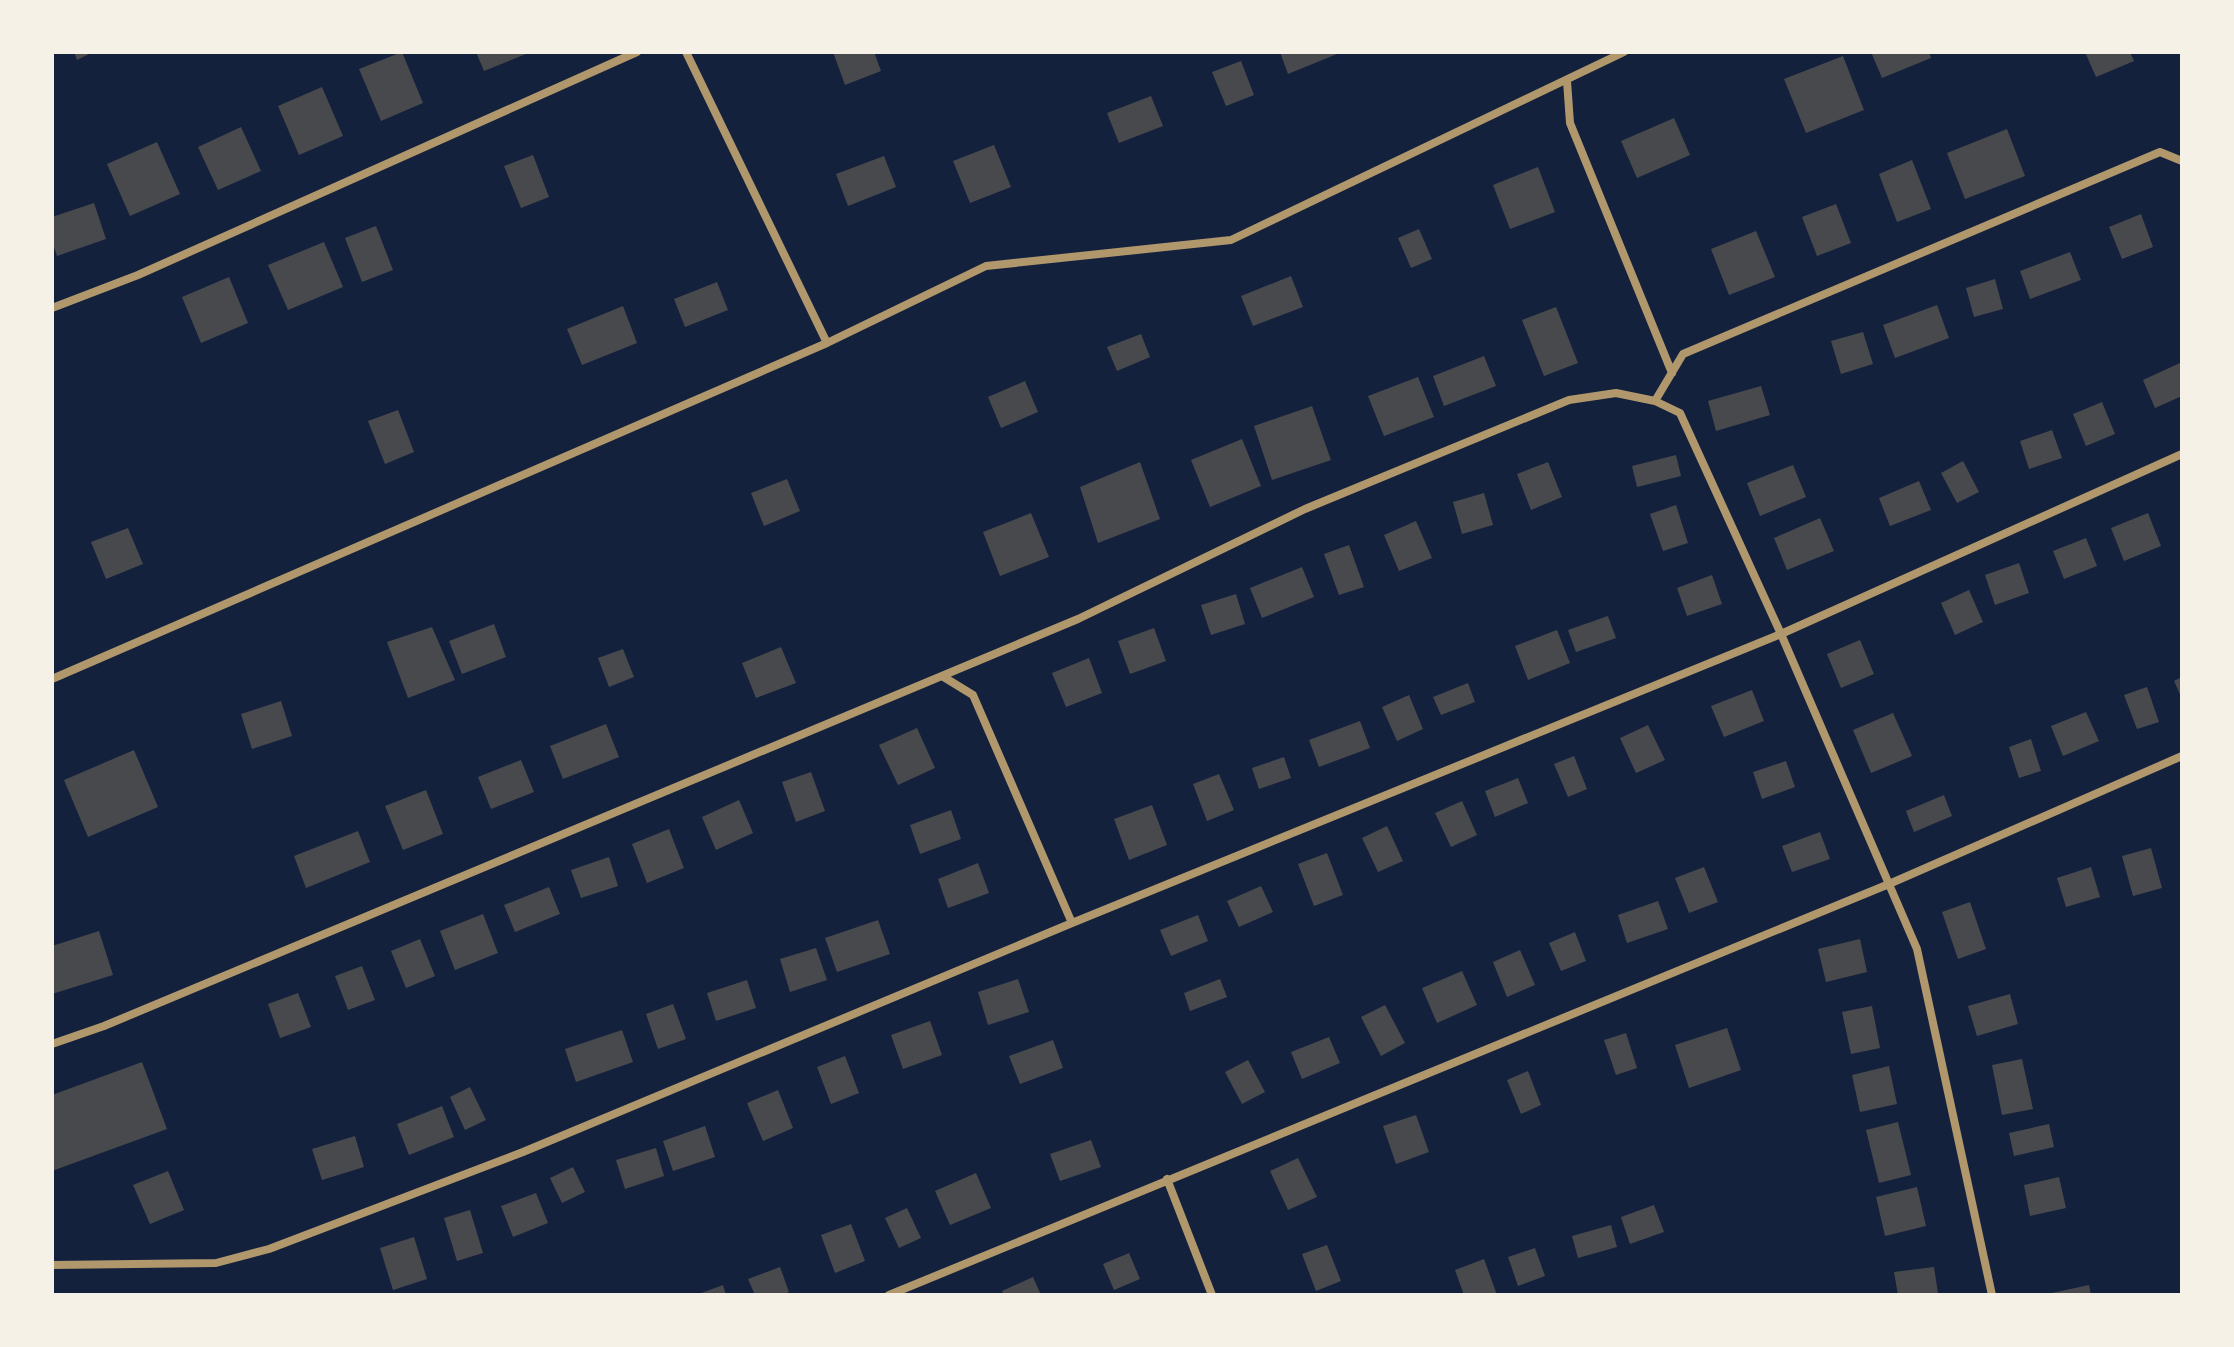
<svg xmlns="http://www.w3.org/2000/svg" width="2234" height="1347" viewBox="0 0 2234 1347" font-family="Mulish,sans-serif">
<rect width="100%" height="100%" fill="#14213d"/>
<!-- building -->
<path fill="#48494c" d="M74 52H93L77 60Z
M402 52 423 103 381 121 359 69Z
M476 52H531L484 71Z
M833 52H874L881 71 845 85Z
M1280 52H1342L1288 74Z
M1871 52H1929L1931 58 1882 78Z
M2085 52H2130L2134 61 2096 77Z
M1843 56 1864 110 1806 133 1784 79Z
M1241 61 1254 95 1226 106 1212 72Z
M322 87 343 136 299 155 278 106Z
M1151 96 1163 126 1119 143 1107 113Z
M1674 118 1690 155 1637 178 1621 141Z
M241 127 261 171 218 190 198 147Z
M2007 129 2025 176 1965 199 1947 153Z
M157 142 180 194 130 216 107 164Z
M994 145 1011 187 970 203 953 161Z
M533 155 549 197 521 208 504 166Z
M884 156 896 187 848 206 836 174Z
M1912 160 1931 209 1897 222 1879 174Z
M1538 167 1555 212 1510 229 1493 185Z
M94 203 106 239 57 256 52 241V217Z
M1836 204 1851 243 1817 256 1802 217Z
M2141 214 2153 247 2122 259 2109 227Z
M376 226 393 270 362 282 345 238Z
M1419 229 1432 259 1411 268 1398 238Z
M1756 231 1775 277 1729 295 1711 249Z
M324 242 343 287 288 310 268 265Z
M2070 252 2081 280 2030 299 2020 271Z
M1291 276 1303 307 1253 326 1241 296Z
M229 277 248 323 201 343 182 297Z
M1995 279 2003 309 1974 317 1966 288Z
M717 282 728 310 685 327 674 299Z
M1937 305 1949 338 1895 358 1883 325Z
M623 306 637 343 582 365 567 329Z
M1556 307 1578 363 1544 376 1522 320Z
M1863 332 1873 364 1841 374 1831 341Z
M1141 334 1150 357 1117 371 1107 347Z
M1484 356 1496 386 1444 406 1433 376Z
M2182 362V396L2155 408 2143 380Z
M1418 377 1434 417 1384 436 1368 396Z
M1025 381 1038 412 1001 428 988 397Z
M1761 386 1770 415 1716 431 1708 401Z
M2102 402 2115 434 2086 446 2073 414Z
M1312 406 1331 460 1272 480 1254 426Z
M398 410 414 452 385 464 368 421Z
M2052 430 2062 458 2029 469 2020 441Z
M1242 439 1261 486 1210 507 1191 460Z
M1676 455 1681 476 1637 487 1632 466Z
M1963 461 1979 492 1957 503 1941 473Z
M1140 462 1160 519 1098 543 1080 487Z
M1548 462 1562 497 1531 510 1517 474Z
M1793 465 1806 497 1760 516 1747 483Z
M787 479 800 511 764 526 751 493Z
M1919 481 1931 510 1890 526 1879 498Z
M1484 493 1493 525 1462 534 1453 502Z
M1676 505 1688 543 1663 551 1650 514Z
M1031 513 1049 557 1000 576 983 532Z
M2148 513 2161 546 2124 561 2111 528Z
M1820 518 1834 551 1787 570 1774 538Z
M1416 521 1432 558 1399 571 1384 535Z
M128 528 143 564 106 579 91 542Z
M2086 538 2097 566 2064 579 2053 551Z
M1349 545 1364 587 1339 595 1324 554Z
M2019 563 2029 593 1995 605 1985 575Z
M1302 567 1314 597 1262 618 1250 588Z
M1712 575 1722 604 1687 616 1677 588Z
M1969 590 1983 622 1955 635 1941 603Z
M1236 594 1245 624 1211 635 1201 605Z
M1608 616 1616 638 1576 652 1568 630Z
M494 624 506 657 462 674 449 641Z
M432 627 455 680 408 698 387 642Z
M1154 628 1166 661 1130 674 1118 641Z
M1557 630 1570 663 1528 680 1515 646Z
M1860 640 1874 674 1841 688 1827 654Z
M781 647 796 683 756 698 742 663Z
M623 649 634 677 609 687 598 658Z
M1089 658 1102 693 1066 707 1052 673Z
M2182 677V699L2174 681Z
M1468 683 1475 702 1441 715 1433 697Z
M2147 687 2159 722 2137 729 2124 695Z
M1752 690 1764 721 1724 737 1711 706Z
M1409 695 1423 729 1397 741 1382 707Z
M281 701 292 736 252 749 241 714Z
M2086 712 2099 741 2063 756 2051 726Z
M1893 713 1912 756 1871 773 1853 730Z
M1360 721 1370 748 1319 767 1309 740Z
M606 724 619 757 563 779 550 746Z
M1648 725 1665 760 1636 773 1620 738Z
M917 728 935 768 898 785 879 745Z
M2031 739 2041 771 2019 778 2009 747Z
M134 750 158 807 88 837 64 780Z
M1574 756 1587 789 1568 797 1554 764Z
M1284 757 1291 778 1259 789 1252 768Z
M521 760 534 792 491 809 478 777Z
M1786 761 1795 787 1762 799 1753 772Z
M811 772 825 811 796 822 782 782Z
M1219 774 1234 810 1207 821 1193 784Z
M1518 778 1528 803 1495 817 1485 791Z
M426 790 443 834 403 850 385 806Z
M1944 795 1952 816 1914 832 1906 811Z
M739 800 753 833 716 850 702 817Z
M1462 801 1477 835 1451 847 1435 813Z
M1152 805 1167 845 1129 860 1114 819Z
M951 810 961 839 920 854 910 825Z
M1387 826 1403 861 1378 872 1362 838Z
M669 829 684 868 647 883 632 844Z
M358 831 370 862 306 888 294 856Z
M1820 832 1830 859 1792 872 1782 846Z
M2151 848 2162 888 2133 896 2122 856Z
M1327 853 1343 895 1314 906 1298 864Z
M609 857 618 886 581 898 571 870Z
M978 863 989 893 948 908 938 879Z
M1704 867 1718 902 1689 913 1675 878Z
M2091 867 2100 897 2066 907 2057 878Z
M1261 886 1273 912 1239 927 1227 901Z
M549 887 560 914 515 932 504 905Z
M1658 901 1668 929 1627 943 1618 915Z
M1970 902 1986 949 1958 959 1942 912Z
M483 914 498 953 455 970 440 931Z
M1198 915 1208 941 1171 956 1160 930Z
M878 920 890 954 837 972 825 938Z
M99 931 113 975 52 994V946Z
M1575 932 1586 961 1561 971 1549 943Z
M420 939 435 976 406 988 391 951Z
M1860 939 1867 972 1826 982 1818 949Z
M816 948 827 980 790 992 780 959Z
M1520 950 1535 985 1507 997 1493 962Z
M362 966 375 1000 348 1010 335 976Z
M1462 971 1477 1005 1437 1023 1422 988Z
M1018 979 1029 1012 988 1025 978 992Z
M1220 979 1227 997 1190 1011 1184 993Z
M747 980 756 1008 716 1021 707 993Z
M298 993 311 1027 280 1038 268 1004Z
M2010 994 2018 1024 1977 1036 1968 1006Z
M673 1004 686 1039 658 1049 646 1014Z
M1385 1005 1405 1043 1381 1056 1361 1017Z
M1872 1006 1880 1048 1851 1054 1842 1012Z
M930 1021 942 1055 903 1069 891 1035Z
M1727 1028 1741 1070 1689 1088 1675 1045Z
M622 1030 633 1062 576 1082 565 1049Z
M1626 1033 1637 1068 1616 1075 1604 1040Z
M1329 1037 1340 1063 1302 1079 1291 1052Z
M1053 1040 1063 1068 1020 1084 1009 1056Z
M845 1056 859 1093 831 1104 817 1067Z
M2022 1059 2033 1109 2002 1115 1992 1065Z
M1248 1060 1265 1092 1242 1104 1225 1072Z
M142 1062 167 1129 52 1171V1095Z
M1889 1066 1897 1104 1860 1112 1852 1075Z
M1528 1071 1541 1105 1521 1114 1507 1080Z
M470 1087 486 1120 465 1130 450 1097Z
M778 1090 793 1128 763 1141 747 1103Z
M442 1106 454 1137 409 1155 397 1124Z
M1416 1115 1429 1152 1396 1164 1383 1126Z
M1898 1122 1911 1175 1879 1183 1866 1130Z
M2049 1124 2054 1147 2014 1156 2009 1133Z
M705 1126 715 1157 673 1171 663 1141Z
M355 1136 364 1167 322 1180 312 1149Z
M1091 1140 1101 1167 1060 1181 1050 1154Z
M656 1148 664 1176 625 1189 616 1160Z
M1298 1158 1317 1197 1288 1210 1270 1171Z
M573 1167 585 1192 562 1203 550 1178Z
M168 1171 184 1210 150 1224 133 1185Z
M976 1173 991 1208 950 1225 935 1191Z
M2059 1177 2066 1208 2030 1216 2024 1185Z
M1917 1187 1926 1226 1885 1236 1876 1197Z
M536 1193 548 1223 513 1237 501 1206Z
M1654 1205 1664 1232 1630 1244 1621 1217Z
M907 1208 921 1238 899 1248 885 1218Z
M470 1210 483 1253 457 1261 444 1218Z
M851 1224 865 1261 835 1273 821 1235Z
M1611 1225 1617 1247 1578 1258 1572 1236Z
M414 1237 427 1279 393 1290 380 1248Z
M1327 1245 1341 1281 1316 1291 1302 1254Z
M1535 1248 1545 1276 1518 1286 1508 1257Z
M1129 1253 1140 1279 1114 1290 1103 1264Z
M1484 1259 1497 1295H1464L1455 1270Z
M780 1267 789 1292 781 1295H755L748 1279Z
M1934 1267 1938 1293 1898 1295 1894 1272Z
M1033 1277 1041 1295H1004L1002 1291Z
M723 1285 726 1295H696Z
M2089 1285 2091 1295H2047V1294Z"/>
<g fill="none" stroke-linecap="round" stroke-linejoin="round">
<!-- minor -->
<path stroke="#b1986c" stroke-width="8" d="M686 52 827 343
M1567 81 1570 123 1672 373
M52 308 138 275 637 52
M1655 401 1680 413 1781 634 1917 949 1992 1295
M942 676 973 695 1072 923
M52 679 827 343 986 266 1231 240 1624 52
M52 1044 104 1026 1078 619 1305 509 1569 400 1616 393 1655 401 1683 354 2160 152 2182 161
M1167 1179 1212 1295
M52 1265 216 1263 269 1249 523 1152 1072 923 1781 634 2182 454
M889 1295 1889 884 2182 756"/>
</g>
<!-- border -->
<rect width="2234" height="1347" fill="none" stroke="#f6f1e7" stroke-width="108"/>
</svg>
